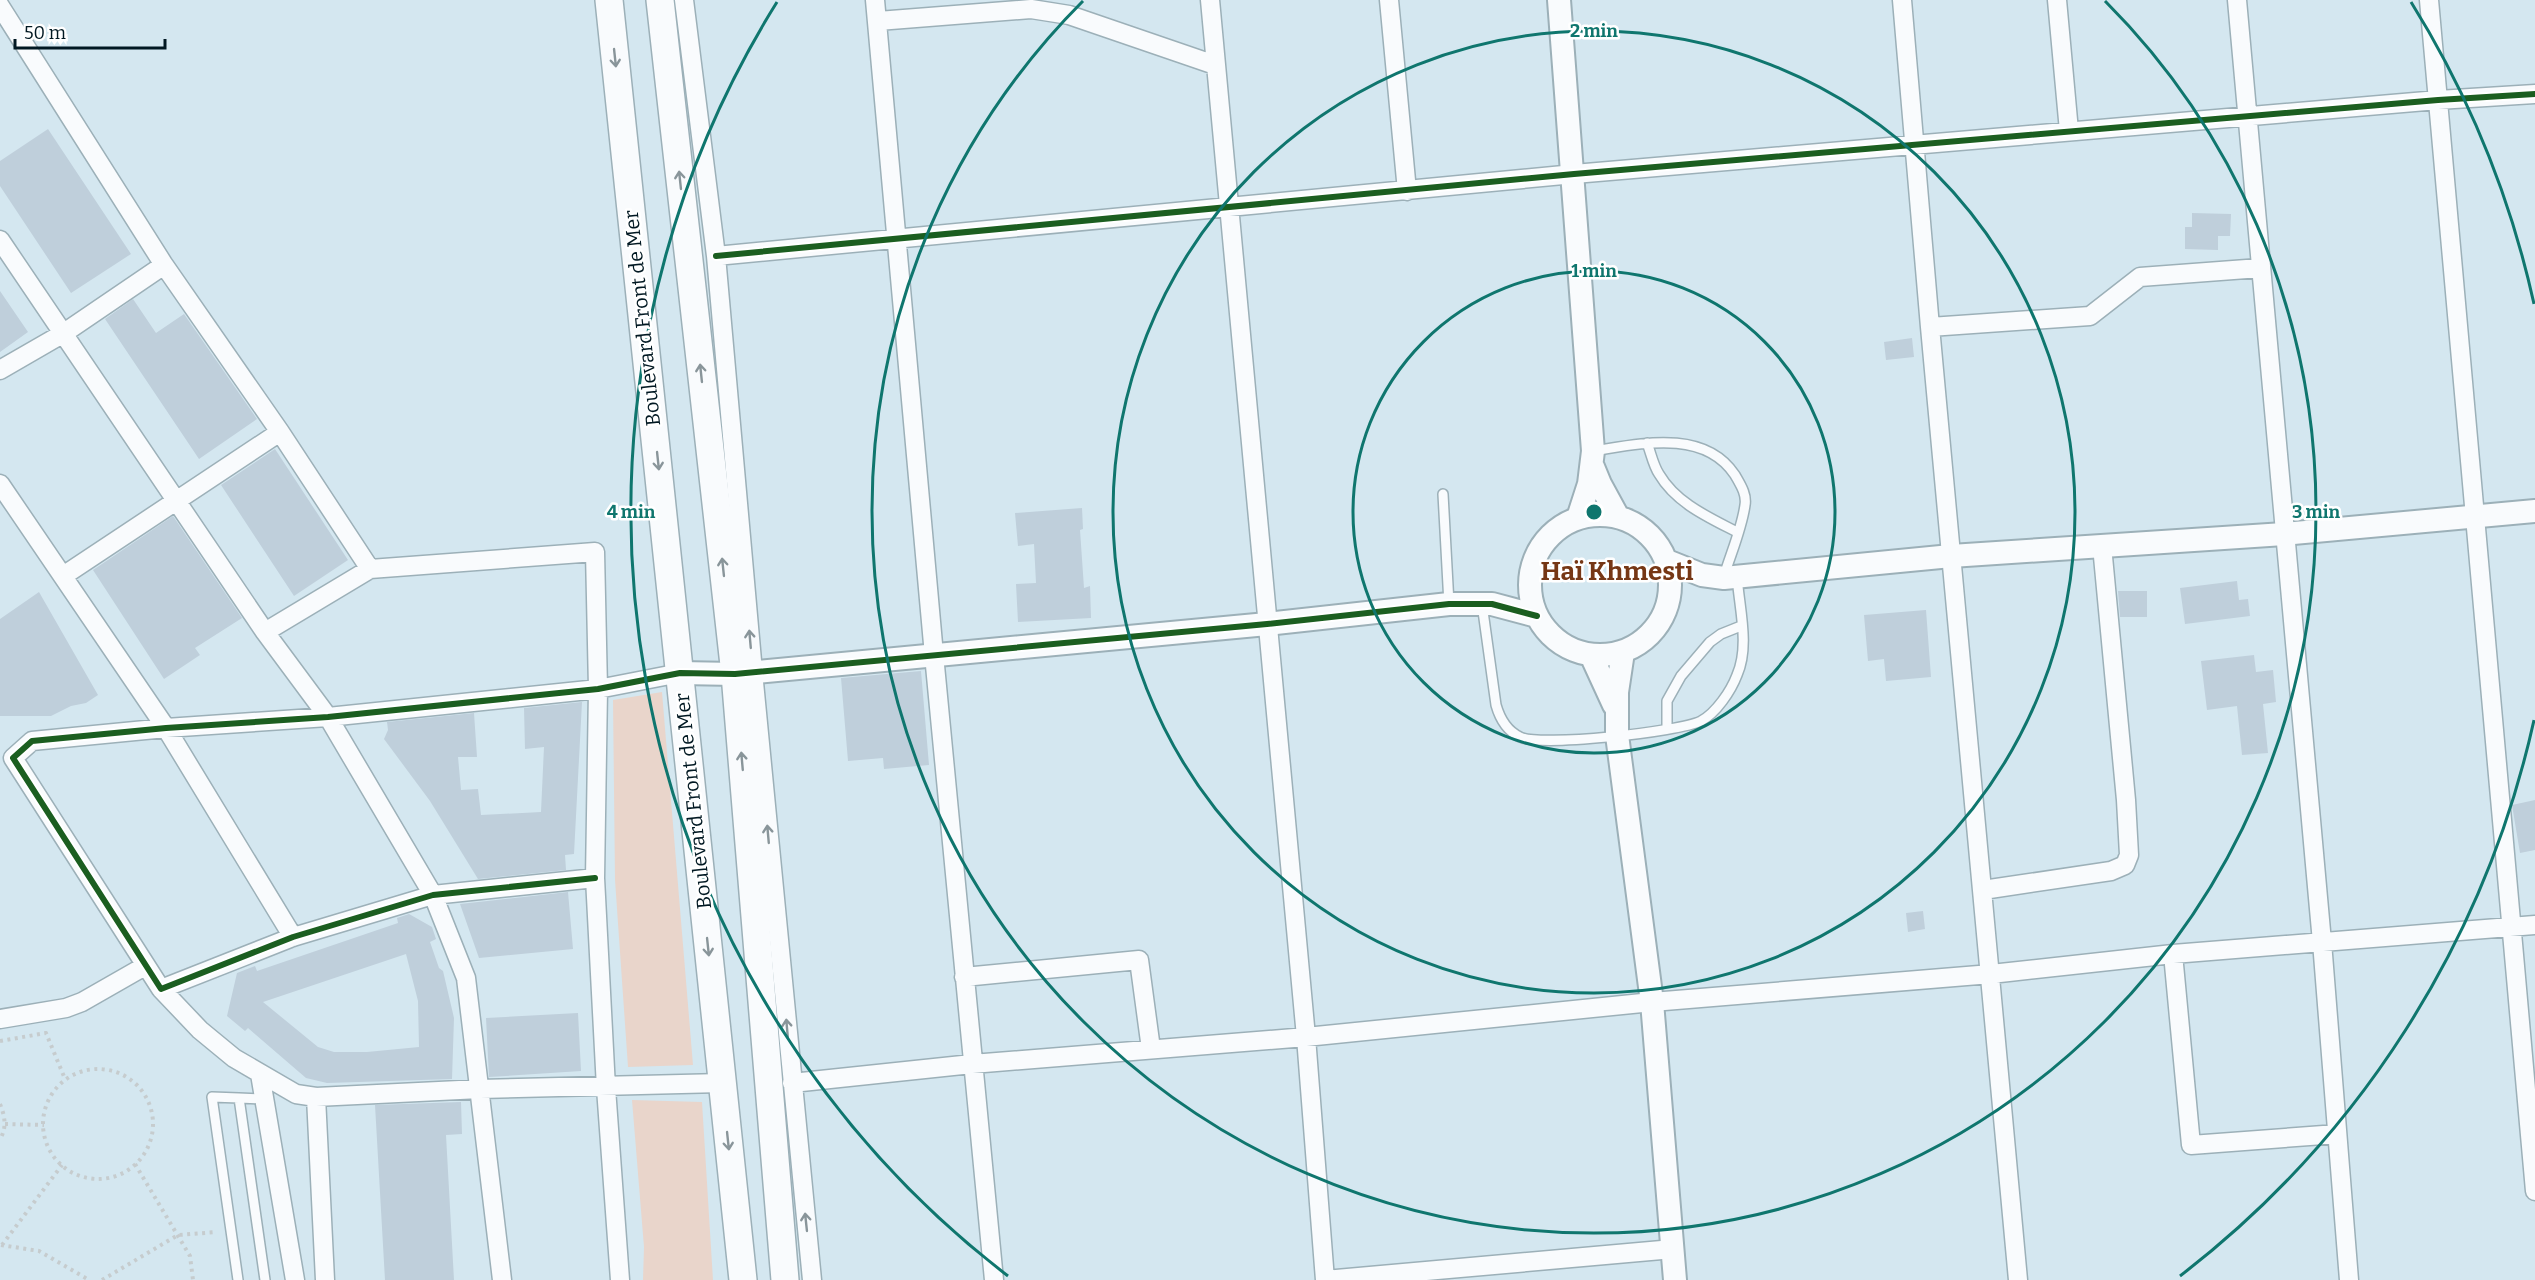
<svg xmlns="http://www.w3.org/2000/svg" width="2535" height="1280" viewBox="0 0 2535 1280" font-family="Bitter,serif">
<rect width="100%" height="100%" fill="#d4e7f0"/>
<!-- green -->
<path fill="#e9d5cb" d="M662 692 693 1065 628 1067 615 880 613 700Z
M632 1100 702 1102 713 1280H643L644 1247Z"/>
<!-- building -->
<path fill="#bfcfdb" fill-rule="evenodd" d="M48 129 131 254 71 293 0 186V161Z
M2192 213 2231 214 2230 236H2218V250L2185 249V227H2192Z
M0 291 28 332 0 352Z
M133 299 156 333 184 314 257 419 199 459 105 319Z
M1912 338 1914 357 1886 360 1884 342Z
M275 449 348 560 294 596 221 485Z
M1082 508 1083 529 1080 530 1084 588 1090 586 1091 618 1018 622 1016 584 1036 583 1034 544 1018 546 1015 513Z
M173 516 242 618 195 648 200 655 164 679 93 570Z
M2237 581 2239 600 2248 599 2250 616 2185 624 2180 588Z
M2118 591H2147V617H2120Z
M39 592 98 695 86 703 71 706 51 716H0V619Z
M1926 610 1931 677 1886 681 1884 659 1868 661 1864 615Z
M2254 655 2256 672 2273 670 2276 702 2263 704 2268 753 2242 755 2237 706 2207 710 2201 661Z
M921 671 929 765 884 769 883 758 848 761 841 678Z
M582 702 574 854 565 855 566 870 478 879 430 801 384 739 388 730 387 722 474 713 477 757H458L461 790 478 789 481 815 541 812 544 747 525 749 524 708Z
M2535 800V850L2520 853 2512 805Z
M568 892 573 949 479 958 460 904Z
M1923 911 1925 929 1908 932 1906 913Z
M409 914 432 927 436 939 430 942 439 968 443 971 454 1018 452 1079 327 1083 306 1078 248 1028 245 1031 227 1016 237 973 255 966 257 971 398 923 397 918ZM406 954 418 1001 419 1047 367 1052H334L318 1047 263 1002Z
M578 1013 581 1071 489 1077 486 1018Z
M461 1102 462 1134 446 1135 454 1280H385L375 1105Z"/>
<g fill="none" stroke-linecap="round" stroke-linejoin="round">
<defs>
<path id="service" d="M1647 443C1651 453 1653 465 1659 474 1676 503 1708 517 1737 532
M1593 451C1639 444 1704 428 1735 475 1740 484 1747 494 1745 505 1742 528 1731 553 1724 576
M1443 494 1449 604
M1482 604 1496 705C1500 719 1507 731 1520 737 1540 747 1679 732 1701 721 1716 713 1731 691 1737 675 1750 646 1739 607 1737 576
M1667 728V701L1681 676 1710 642 1721 634 1741 626
M265 1099 239 1098 265 1280
M238 1280 212 1097 239 1098"/>
<path id="minor" d="M684 0 716 256 753 672 812 1280
M875 0 934 655 994 1280
M1210 0 1306 1037 1325 1280
M1389 0 1407 191
M1902 0 1930 327 2018 1280
M2057 0 2069 131
M2237 0 2322 942 2349 1280
M2429 0 2535 1191
M0 6 164 265 280 432 370 569 595 552 598 689 595 878 606 1088 620 1280
M878 21 1031 9 1069 15 1215 65
M0 240 265 632 328 717 433 895 466 978 502 1280
M716 256 1574 174 2438 100 2535 94
M1930 327 2090 316 2140 277 2260 268
M0 370 64 333 164 265
M0 484 166 728 293 937
M63 576 280 432
M265 632 370 569
M595 878 433 895 293 937 161 989 13 758 32 741 166 728 328 717 598 689 680 673
M1983 890 2111 871 2125 865 2129 855 2126 800 2102 546
M2173 954 2191 1145 2337 1134
M964 977 1139 960 1151 1049
M161 989 200 1030 234 1058 296 1094 316 1097 480 1089 722 1083
M0 1019 66 1008 82 1002 145 966
M260 1074 295 1280
M792 1083 972 1064 1306 1037 1652 1002 1991 974 2173 954 2535 925
M316 1097 325 1280
M1325 1280 1673 1249"/>
<path id="tertiary" d="M1559 0 1593 451 1589 484 1578 518
M1593 467 1600 484 1618 517
M1530 585a70 70 0 1 1 140 0a70 70 0 1 1-140 0Z
M1667 561 1702 575 1724 578 1951 556 2284 534 2535 511
M1623 652 1617 692V735L1652 1002 1675 1280
M1591 655 1614 705
M680 673 735 674 1267 624 1449 604H1492L1537 616"/>
<path id="primary" d="M609 0 743 1280
M660 0 735 674 785 1280"/>
</defs>
<!-- service casing -->
<use href="#service" stroke="#9cb0b8" stroke-width="12"/>
<!-- minor casing -->
<use href="#minor" stroke="#9cb0b8" stroke-width="21"/>
<!-- tertiary casing -->
<use href="#tertiary" stroke="#9cb0b8" stroke-width="26"/>
<!-- primary casing -->
<use href="#primary" stroke="#9cb0b8" stroke-width="30"/>
<!-- path -->
<path stroke="#c6ccce" stroke-width="4" stroke-dasharray="3 4.5" stroke-linecap="butt" d="M0 1041 46 1033 65 1079
M43 1124a55 55 0 1 1 110 0a55 55 0 1 1-110 0Z
M0 1104C5 1116 7 1128 0 1139
M5 1124 44 1125
M135 1164 190 1256 193 1280
M1 1245 39 1251 89 1280
M2 1245 62 1165
M102 1280 178 1235 217 1232"/>
<!-- service -->
<use href="#service" stroke="#f9fbfd" stroke-width="9"/>
<!-- minor -->
<use href="#minor" stroke="#f9fbfd" stroke-width="18"/>
<!-- tertiary -->
<use href="#tertiary" stroke="#f9fbfd" stroke-width="22"/>
<!-- primary -->
<use href="#primary" stroke="#f9fbfd" stroke-width="27"/>
<defs>
<path id="cycleway" d="M716 256 1574 174 2438 100 2535 94
M595 878 433 895 293 937 161 989 13 758 32 741 166 728 328 717 598 689 680 673 735 674 1267 624 1449 604H1492L1537 616"/>
</defs>
<!-- cycleway casing -->
<use href="#cycleway" stroke="#fff" stroke-width="10"/>
<!-- cycleway -->
<use href="#cycleway" stroke="#1b5e20" stroke-width="6"/>
</g>
<!-- one-way arrows -->
<defs><path id="oneway-shaft" d="M-6 0H5M1.5-3L5.5 0L1.5 3" fill="none" stroke-width="1.6" stroke-linecap="round" stroke-linejoin="round" transform="scale(1.5)"/></defs>
<g stroke="#89959a">
<use href="#oneway-shaft" transform="translate(615 58) rotate(84)"/>
<use href="#oneway-shaft" transform="translate(680 180) rotate(-96)"/>
<use href="#oneway-shaft" transform="translate(701 373) rotate(-96)"/>
<use href="#oneway-shaft" transform="translate(658 461) rotate(84)"/>
<use href="#oneway-shaft" transform="translate(723 567) rotate(-96)"/>
<use href="#oneway-shaft" transform="translate(750 639) rotate(-95)"/>
<use href="#oneway-shaft" transform="translate(742 761) rotate(-95)"/>
<use href="#oneway-shaft" transform="translate(768 834) rotate(-95)"/>
<use href="#oneway-shaft" transform="translate(708 947) rotate(84)"/>
<use href="#oneway-shaft" transform="translate(787 1028) rotate(-95)"/>
<use href="#oneway-shaft" transform="translate(728 1141) rotate(84)"/>
<use href="#oneway-shaft" transform="translate(806 1222) rotate(-96)"/>
</g>
<!-- distance rings -->
<g fill="none" stroke="#0f766e" stroke-width="3">
<circle cx="1594" cy="512" r="241"/>
<circle cx="1594" cy="512" r="481"/>
<path d="M2105 1A722 722 0 1 1 1083 1"/>
<path d="M2534 720A963 963 0 0 1 2180 1276M1008 1276A963 963 0 0 1 777 2M2411 2A963 963 0 0 1 2534 304"/>
</g>
<g text-anchor="middle" dominant-baseline="central" stroke-width="5" stroke-linejoin="round" paint-order="stroke">
<!-- street labels -->
<g font-size="20" fill="#011822" stroke="#fff">
<text transform="translate(642 318) rotate(-96)">Boulevard Front de Mer</text>
<text transform="translate(693 801) rotate(-96)">Boulevard Front de Mer</text>
</g>
<!-- district labels -->
<g font-size="26" font-weight="bold" fill="#763715" stroke="#fff">
<text x="1617" y="571">Haï Khmesti</text>
</g>
</g>
<circle cx="1594" cy="512" r="9" fill="#0f766e" stroke="#fff" stroke-width="3"/>
<g font-size="18" text-anchor="middle" font-weight="bold" fill="#0f766e" stroke="#fff" stroke-width="5" stroke-linejoin="round" paint-order="stroke">
<text x="1594" y="37">2 min</text>
<text x="1594" y="277">1 min</text>
<text x="2316" y="518">3 min</text>
<text x="631" y="518">4 min</text>
</g>
<!-- scale -->
<path d="M15 39v9h150v-9" fill="none" stroke="#011822" stroke-width="3"/>
<text x="24" y="39" font-size="18" fill="#011822" stroke="#ffffff" stroke-width="4.5" paint-order="stroke">50 m</text>
</svg>
